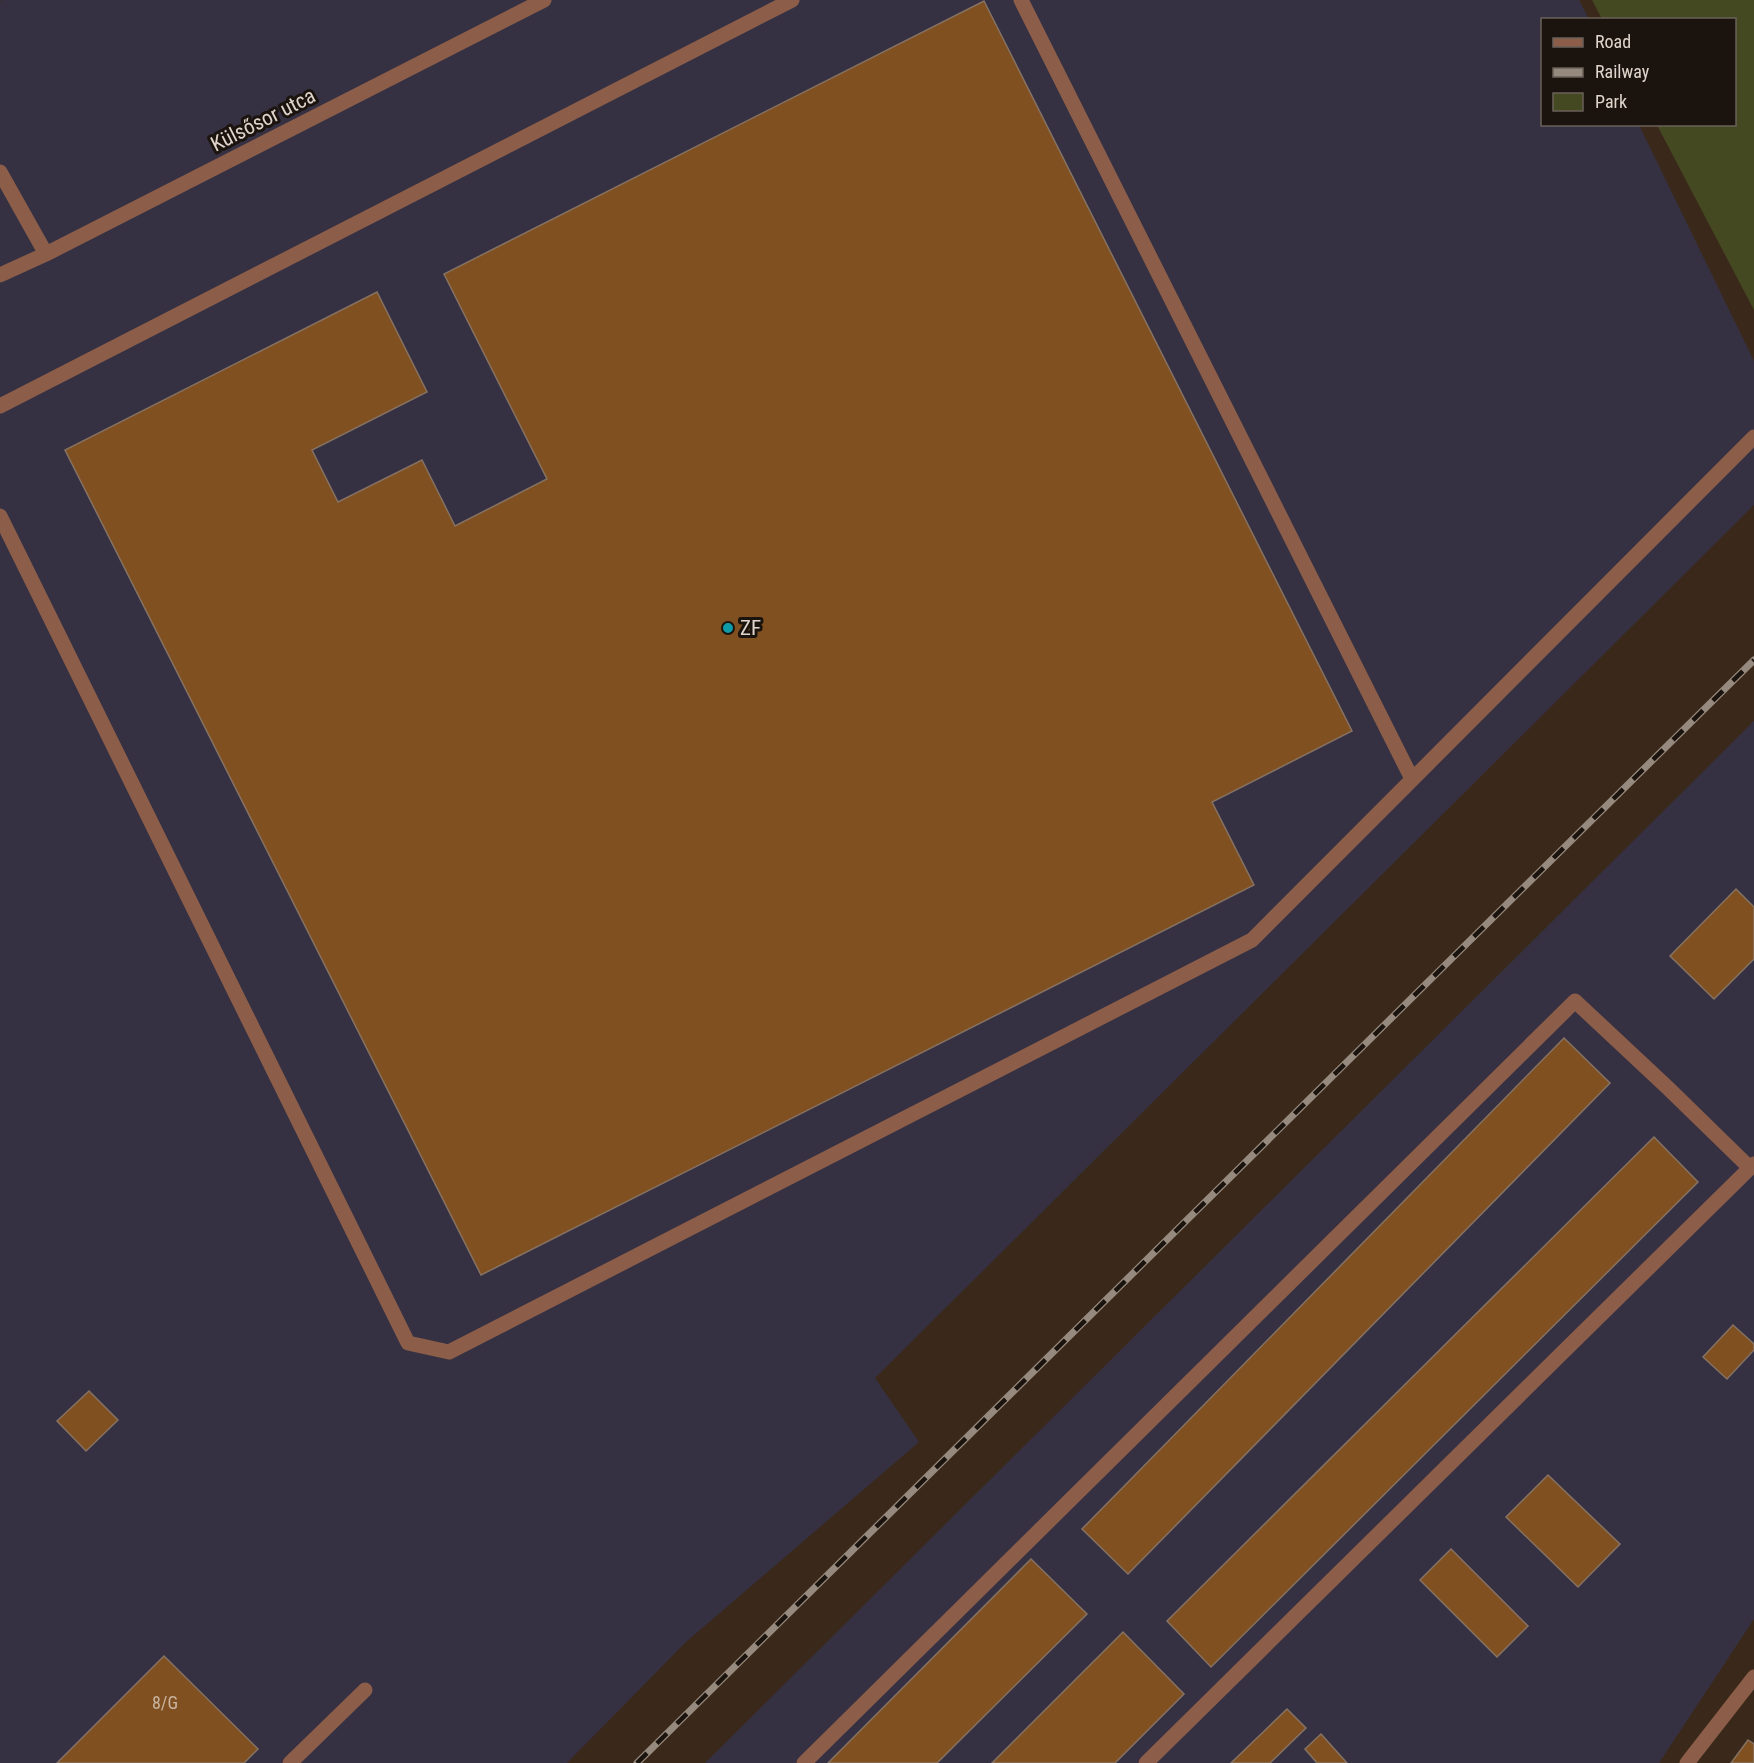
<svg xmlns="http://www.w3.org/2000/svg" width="1754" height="1763" viewBox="0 0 1754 1763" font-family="'Roboto Condensed',sans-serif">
<rect width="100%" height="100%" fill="#3a291a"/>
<!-- industrial -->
<path fill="#363142" d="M2 0H1579L1589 19 1542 20V124L1639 125 1754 361V505L875 1378 919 1442 686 1642 567 1763H0V1Z
M1754 721V1619L1659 1763H705Z"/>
<!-- green -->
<path fill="#444922" d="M1592 0H1754V310L1657 125 1734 124V20L1602 19Z"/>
<!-- building -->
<path fill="#805021" stroke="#867262" stroke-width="1.5" d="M984 1 1352 731 1212 802 1254 885 481 1275 65 450 377 292 427 392 312 450 338 502 422 460 455 526 547 479 444 274Z
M1736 889 1754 907V959L1714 999 1670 956Z
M1564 1038 1610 1083 1128 1574 1082 1529Z
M1654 1137 1698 1182 1211 1667 1167 1621Z
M1733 1325 1754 1344V1350L1727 1379 1703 1357Z
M89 1391 118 1420 86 1451 57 1421Z
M1548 1475 1620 1544 1578 1587 1506 1517Z
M1451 1549 1528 1626 1497 1657 1420 1580Z
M1031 1559 1087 1614 937 1763H828Z
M1123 1632 1184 1694 1115 1763H992Z
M164 1656 258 1749 244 1763H57Z
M1287 1709 1306 1728 1270 1763H1231Z
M1321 1734 1347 1763H1317L1305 1749Z
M1748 1740 1754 1744V1763H1731Z"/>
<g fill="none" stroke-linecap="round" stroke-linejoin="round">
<!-- minor -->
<path stroke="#8c5e4a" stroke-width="15" d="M1021 0 1412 779
M0 172 46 254
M0 275 46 254 544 0
M0 406 792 0
M0 516 408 1343 449 1352 1252 940 1754 437
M290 1763 365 1690
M804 1763 1575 1001 1668 1088 1750 1168
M1146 1763 1754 1164
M1687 1763 1754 1677"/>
<defs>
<path id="rail" d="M637 1763 1754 660"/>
</defs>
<!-- rail casing -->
<use href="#rail" stroke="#96897d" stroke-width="7"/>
<!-- rail -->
<use href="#rail" stroke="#1b130d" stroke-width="4.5" stroke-dasharray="14" stroke-linecap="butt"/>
</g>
<!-- markers -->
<circle fill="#0f9aa8" stroke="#1b130d" stroke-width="2" cx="728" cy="628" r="6"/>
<g text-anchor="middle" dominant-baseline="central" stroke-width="6" stroke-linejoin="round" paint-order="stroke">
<!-- number labels -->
<g font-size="18" fill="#c8b4a1">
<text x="165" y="1702">8/G</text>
</g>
<!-- street labels -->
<g font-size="21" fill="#e0d5cc" stroke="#1b130d">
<text transform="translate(263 120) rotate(-27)">Külsősor utca</text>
</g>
<!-- poi labels -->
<g font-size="21" fill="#e0d5cc" stroke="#1b130d" text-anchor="start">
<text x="740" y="628">ZF</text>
</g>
</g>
<!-- legend -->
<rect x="1541" y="18" width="195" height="108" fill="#1b130d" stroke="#6a6159" stroke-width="1.5"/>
<rect x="1553" y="38" width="30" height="9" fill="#8c5e4a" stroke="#6a6159" stroke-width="1.5"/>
<text x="1595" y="48" font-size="18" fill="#e0d5cc">Road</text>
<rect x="1553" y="68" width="30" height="9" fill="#96897d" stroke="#6a6159" stroke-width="1.5"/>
<text x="1595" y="78" font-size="18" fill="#e0d5cc">Railway</text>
<rect x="1553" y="93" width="30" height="18" fill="#444922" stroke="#6a6159" stroke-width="1.5"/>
<text x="1595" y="108" font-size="18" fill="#e0d5cc">Park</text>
</svg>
